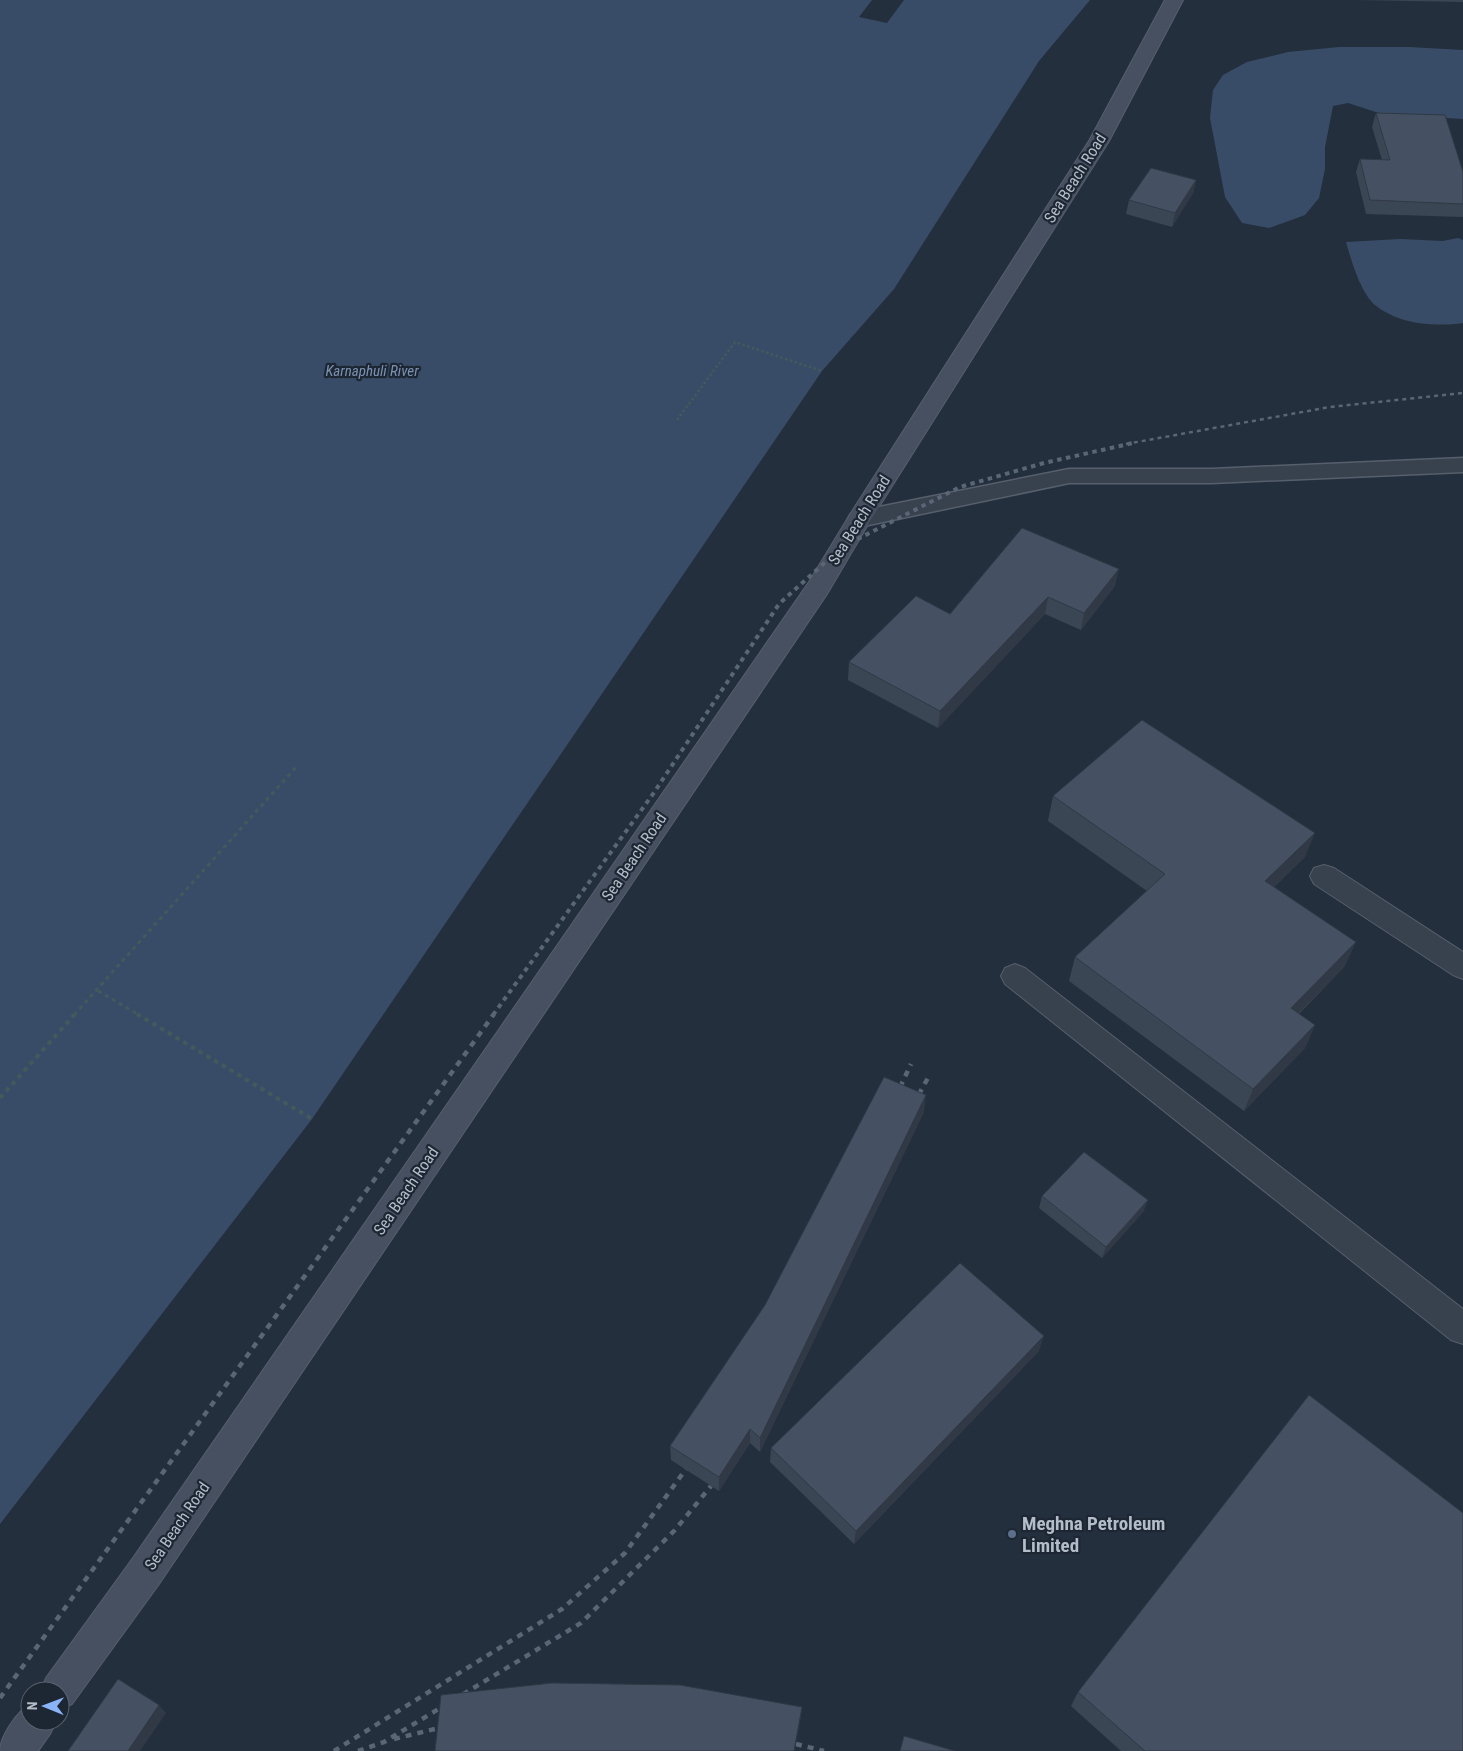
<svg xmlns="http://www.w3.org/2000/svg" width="1463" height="1751" viewBox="0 0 1463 1751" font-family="'Roboto Condensed',sans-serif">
<rect width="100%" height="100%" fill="#242f3e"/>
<!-- water -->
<path fill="#394c67" d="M0 0H1090L1039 61 894 289 822 371 312 1119 0 1524Z
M1339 47H1409L1463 50V119L1382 114 1348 103 1333 106 1325 147V169L1319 198 1305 215 1269 228 1242 223 1225 197 1210 118 1213 90 1223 75 1247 62 1288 52Z
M1458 238 1463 240V323C1434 327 1398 324 1375 305 1360 292 1351 259 1346 242L1400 239 1443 241Z"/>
<!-- pier -->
<path fill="#242f3e" d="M872 0H904L887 23 859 17Z"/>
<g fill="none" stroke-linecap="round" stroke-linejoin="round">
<defs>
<path id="lane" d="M1463 458V472L1212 483H1069L859 527 851 524 848 519 851 514 859 511 1069 469H1212Z"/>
<path id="street" d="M1324 865 1334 868 1463 952V979L1453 975 1314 884 1310 876 1314 868Z
M1015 964 1025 968 1463 1309V1344L1451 1340 1005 984 1001 976 1005 968Z"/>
<path id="secondary" d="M1165 0H1183L1109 141 870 521 827 594 159 1584 72 1704 60 1709V1691H41L46 1678 133 1558 809 582 851 513 1089 141Z
M30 1705V1721H56L50 1734 38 1751H0C0 1737 17 1711 30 1705Z"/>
</defs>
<!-- lane casing -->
<use href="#lane" stroke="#565f6c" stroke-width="3"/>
<!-- street casing -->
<use href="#street" stroke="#565f6c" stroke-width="2"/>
<!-- secondary casing -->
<use href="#secondary" stroke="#565f6c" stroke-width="2"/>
<!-- path-far2 -->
<path stroke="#44595c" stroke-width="2.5" stroke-dasharray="2.5 2.5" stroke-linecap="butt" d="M677 420 735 342 822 371"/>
<!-- path-far1 -->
<path stroke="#44595c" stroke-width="3" stroke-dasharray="4 4" stroke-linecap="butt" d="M98 991 139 1015
M74 1015 296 767"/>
<!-- path -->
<path stroke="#44595c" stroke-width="4" stroke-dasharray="4.5 4.5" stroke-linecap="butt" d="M137 1014 312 1119
M0 1098 75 1014"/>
<!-- lane -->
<use href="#lane" fill="#38414e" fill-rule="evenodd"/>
<!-- street -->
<use href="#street" fill="#38414e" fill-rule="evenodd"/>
<!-- secondary -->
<use href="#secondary" fill="#465061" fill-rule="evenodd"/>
<!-- rail-far2 -->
<path stroke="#5a6575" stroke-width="2.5" stroke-dasharray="4 4" stroke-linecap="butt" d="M1126 444 1330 407 1463 393"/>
<!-- rail-far1 -->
<path stroke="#5a6575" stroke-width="4" stroke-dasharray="4.5 4.5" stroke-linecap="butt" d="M493 1015 653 794 779 604 842 547 960 487 1044 463 1133 443"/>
<!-- rail -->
<path stroke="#5a6575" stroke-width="4.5" stroke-dasharray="6 6" stroke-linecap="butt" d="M895 1098 911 1064
M913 1105 929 1076
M0 1698 494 1014
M394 1739 443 1727
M796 1744 824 1751
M334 1751 562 1609 625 1553 686 1469
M358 1751 384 1742 581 1623 675 1530 711 1486"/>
</g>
<!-- wall -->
<path fill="#3b4654" d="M1357 0H1463V2Z
M1376 113 1463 172V217L1366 214 1356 172 1360 159 1382 160 1372 127Z
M1196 180 1193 193 1172 227 1126 214 1129 200Z
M1115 586 1081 630 1045 614 938 728 848 680 849 662 950 614Z
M1053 796 1305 857 1274 887 1345 966 1299 1014 1315 1025 1305 1048 1244 1111 1069 981 1075 957 1147 891 1048 821Z
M924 1112 760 1452 750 1443 719 1491 671 1460 670 1446Z
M1042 1196 1144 1211 1102 1258 1039 1208Z
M1039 1351 854 1544 770 1462 771 1448Z
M1078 1692 1463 1751H1121L1071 1706Z"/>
<!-- shaded-wall -->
<path fill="#303945" d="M1196 180 1193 193 1172 227 1175 213Z
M1119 569 1115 586 1081 630 1084 613Z
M1048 597 1045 614 938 728 940 711Z
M1315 833 1305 857 1256 904 1265 881Z
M1356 942 1345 966 1281 1031 1291 1008Z
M1315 1025 1305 1048 1244 1111 1253 1089Z
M926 1095 924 1112 760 1452V1438Z
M1148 1200 1144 1211 1102 1258 1106 1247Z
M1044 1336 1039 1351 854 1544 856 1531Z
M750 1429V1443L719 1491V1477Z
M159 1705 166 1713 140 1751H128Z
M802 1707 801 1718 794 1751Z"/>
<!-- building -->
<path fill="#455162" stroke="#303945" d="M1376 113 1445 115 1463 172V204L1370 200 1360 159 1390 160Z
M1151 168 1196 180 1175 213 1129 200Z
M1022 528 1119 569 1084 613 1048 597 940 711 849 662 916 596 950 614Z
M1142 720 1315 833 1265 881 1356 942 1291 1008 1315 1025 1253 1089 1075 957 1165 874 1053 796Z
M884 1077 926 1095 760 1438 750 1429 719 1477 670 1446 765 1305Z
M1084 1152 1148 1200 1106 1247 1042 1196Z
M960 1263 1044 1336 856 1531 771 1448Z
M1309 1395 1463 1513V1751H1145L1078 1692Z
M118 1679 159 1705 128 1751H68Z
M552 1683 680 1685 802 1707 794 1751H435L441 1695Z
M904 1736 955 1751H900Z"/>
<!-- markers -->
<circle fill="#5c6f8a" stroke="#1d2633" stroke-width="2" cx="1012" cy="1534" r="5"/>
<g text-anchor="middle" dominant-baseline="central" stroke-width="4.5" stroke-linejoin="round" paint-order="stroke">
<!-- far-water labels -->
<g font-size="15" font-style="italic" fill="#7c92b1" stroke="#1d2633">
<text x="372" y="371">Karnaphuli River</text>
</g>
<!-- street labels -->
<g font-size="16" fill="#b4bcc9" stroke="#1d2633">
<text transform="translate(1075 178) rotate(-58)">Sea Beach Road</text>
<text transform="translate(859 520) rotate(-58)">Sea Beach Road</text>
<text transform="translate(634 857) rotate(-56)">Sea Beach Road</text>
<text transform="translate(406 1191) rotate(-56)">Sea Beach Road</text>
<text transform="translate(177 1526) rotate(-56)">Sea Beach Road</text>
</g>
<!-- near-poi labels -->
<g font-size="19" font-weight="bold" fill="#b4bcc9" stroke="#1d2633" text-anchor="start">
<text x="1022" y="1523">Meghna Petroleum<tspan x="1022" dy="22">Limited</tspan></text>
</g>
</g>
<!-- north arrow -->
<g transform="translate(45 1706) rotate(271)"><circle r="24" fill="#1d2633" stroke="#59626f"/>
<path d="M0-4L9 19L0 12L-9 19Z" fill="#8ab4f8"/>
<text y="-8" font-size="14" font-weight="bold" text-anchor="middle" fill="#b4bcc9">N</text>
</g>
</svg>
